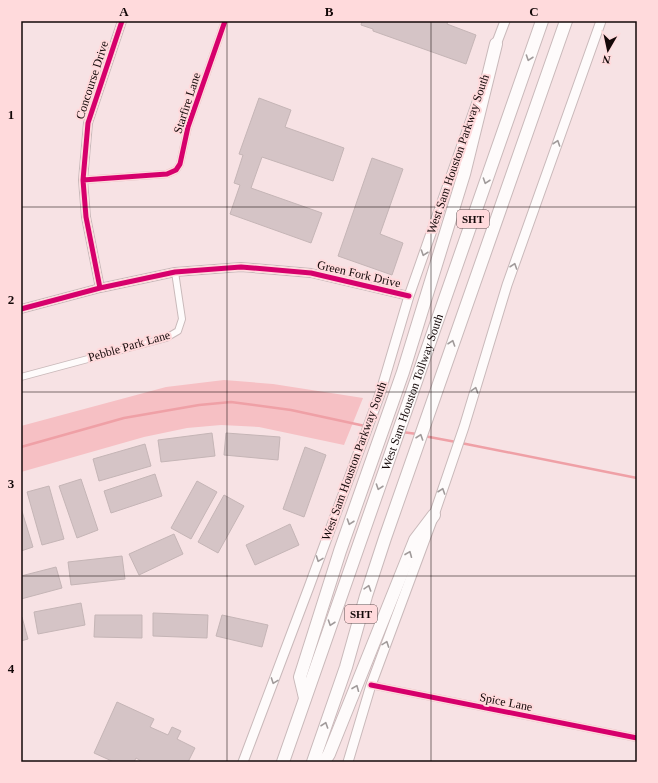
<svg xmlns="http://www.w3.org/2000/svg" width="658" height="783" viewBox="0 0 658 783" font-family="'Times New Roman',serif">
<rect width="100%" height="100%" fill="#f7e2e4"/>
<!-- green -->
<path fill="#f6c0c4" d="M224 380 273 384 363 398 344 445 259 427 221 425 187 428 144 437 21 472V426L166 387Z"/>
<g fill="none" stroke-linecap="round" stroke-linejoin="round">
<!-- stream -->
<path stroke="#efa0a6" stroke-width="2.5" d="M402 432 417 434
M424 436 456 442
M461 443 637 478
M21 447 124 418 199 405 231 402 291 410 365 426"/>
</g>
<!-- building -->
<path fill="#d5c4c6" stroke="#c5b5b6" d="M362 21H448L447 24 476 35 466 64 373 31V29L361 25Z
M259 98 291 110 285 127 344 148 333 181 262 157 251 188 322 213 311 243 230 214 240 185 234 183 243 155 239 154Z
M372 158 403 169 380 234 403 243 392 275 338 256Z
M212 433 215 456 161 462 158 440Z
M226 433 280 437 278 460 224 455Z
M145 444 151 466 99 481 93 459Z
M305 447 326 455 304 517 283 509Z
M155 474 162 496 111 513 104 491Z
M81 479 98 530 77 538 59 486Z
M197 481 217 492 191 539 171 528Z
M49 486 64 539 42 545 27 492Z
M224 495 244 506 218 553 198 542Z
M21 508 33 547 21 551Z
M290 524 299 545 255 565 246 545Z
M174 534 183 554 139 575 129 554Z
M122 556 125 579 71 585 68 562Z
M56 567 62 588 21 599V576Z
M81 603 85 625 38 634 34 612Z
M153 613 208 615 207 638 153 636Z
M95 615H142V638L94 637Z
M222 615 268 625 262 647 216 636Z
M21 617H22L28 639 21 641Z
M117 702 154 719 150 727 168 735 172 727 181 731 177 739 195 748 188 762H143L136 758 134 762H114L94 753Z"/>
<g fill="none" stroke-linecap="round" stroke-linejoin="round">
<defs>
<path id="minor" d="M83 180 167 174 176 170 180 164 188 127 225 21
M21 377 166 338 178 331 182 319 175 272
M371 685 637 738"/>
<path id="tertiary" d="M100 288 86 217 83 180 88 123 122 21
M21 309 100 288 175 272 241 267 311 273 409 296"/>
<path id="secondary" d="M494 50 505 21
M243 762 309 587 380 394 409 296 477 102
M348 762 371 685 434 515 464 427 507 285 601 21"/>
<g id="motorway">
<path d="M305 698 300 677 340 551 403 372 464 174 496 44"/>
<path id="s1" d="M283 762 542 21"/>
<path d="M313 762 346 667 366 596 385 538 566 21"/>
<path d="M324 762 329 754 415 540 434 515"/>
</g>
</defs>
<!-- minor casing -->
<use href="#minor" stroke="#c9b9ba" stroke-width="8"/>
<!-- tertiary casing -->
<use href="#tertiary" stroke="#c9b9ba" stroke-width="10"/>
<!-- secondary casing -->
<use href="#secondary" stroke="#c9b9ba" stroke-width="11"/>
<!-- motorway casing -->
<use href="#motorway" stroke="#c9b9ba" stroke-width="14"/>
<!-- minor -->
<use href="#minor" stroke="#fefbfb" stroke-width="6"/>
<!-- tertiary -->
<use href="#tertiary" stroke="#fefbfb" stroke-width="8"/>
<!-- secondary -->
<use href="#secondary" stroke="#fefbfb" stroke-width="9"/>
<!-- motorway -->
<use href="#motorway" stroke="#fefbfb" stroke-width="12"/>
<defs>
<path id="cycleway" d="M83 180 167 174 176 170 180 164 188 127 225 21
M100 288 86 217 83 180 88 123 122 21
M21 309 100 288 175 272 241 267 311 273 409 296
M371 685 637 738"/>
</defs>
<!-- cycleway casing -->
<use href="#cycleway" stroke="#ffdadc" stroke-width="8"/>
<!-- cycleway -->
<use href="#cycleway" stroke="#d6006c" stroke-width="5"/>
</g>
<!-- one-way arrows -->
<defs><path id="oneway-chevron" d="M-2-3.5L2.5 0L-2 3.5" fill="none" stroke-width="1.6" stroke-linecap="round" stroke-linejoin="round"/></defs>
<g stroke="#a09a9a">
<use href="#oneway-chevron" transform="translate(529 58) rotate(109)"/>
<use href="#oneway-chevron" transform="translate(557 143) rotate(-71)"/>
<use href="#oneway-chevron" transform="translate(486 181) rotate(109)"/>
<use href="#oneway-chevron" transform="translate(424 253) rotate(109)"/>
<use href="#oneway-chevron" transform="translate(514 266) rotate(-71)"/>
<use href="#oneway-chevron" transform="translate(452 343) rotate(-71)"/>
<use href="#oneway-chevron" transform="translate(475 390) rotate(-73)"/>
<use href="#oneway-chevron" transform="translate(420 437) rotate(-71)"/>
<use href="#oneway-chevron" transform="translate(379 487) rotate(109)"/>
<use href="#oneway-chevron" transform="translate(442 491) rotate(-71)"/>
<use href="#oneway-chevron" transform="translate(350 522) rotate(109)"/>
<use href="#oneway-chevron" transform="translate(409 554) rotate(-68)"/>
<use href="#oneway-chevron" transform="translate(319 559) rotate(110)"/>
<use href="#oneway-chevron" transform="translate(368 588) rotate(-72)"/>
<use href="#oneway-chevron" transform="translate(331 623) rotate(109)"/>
<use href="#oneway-chevron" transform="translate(386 644) rotate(-70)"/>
<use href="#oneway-chevron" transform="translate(274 681) rotate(110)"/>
<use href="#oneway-chevron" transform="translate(356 688) rotate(-68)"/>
<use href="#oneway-chevron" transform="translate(325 725) rotate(-71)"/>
</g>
<!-- grid -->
<path fill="none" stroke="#130808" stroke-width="1" stroke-opacity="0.55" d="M227 21V762M431 21V762M21 207H637M21 392H637M21 576H637"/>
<g text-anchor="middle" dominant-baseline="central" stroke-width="4" stroke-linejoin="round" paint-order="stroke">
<!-- shield labels -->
<g fill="#ffdadc" stroke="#5a4748" stroke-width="1">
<rect x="457" y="210" width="32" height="18" rx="3"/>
<rect x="345" y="605" width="32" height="18" rx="3"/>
</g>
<g font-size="11" font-weight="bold" fill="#130808">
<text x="473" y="219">SHT</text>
<text x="361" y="614">SHT</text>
</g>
<!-- street labels -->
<g font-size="12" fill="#130808" stroke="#ffdadc">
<text transform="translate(92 80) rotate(-72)">Concourse Drive</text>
<text transform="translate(187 103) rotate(-72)">Starfire Lane</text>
<text transform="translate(458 154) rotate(-71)">West Sam Houston Parkway South</text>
<text transform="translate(359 274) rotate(13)">Green Fork Drive</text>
<text transform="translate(129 346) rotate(-16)">Pebble Park Lane</text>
<text stroke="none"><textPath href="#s1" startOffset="392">West Sam Houston Tollway South</textPath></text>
<text transform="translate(354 461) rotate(-70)">West Sam Houston Parkway South</text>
<text transform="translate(506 702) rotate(11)">Spice Lane</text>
</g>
</g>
<!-- border -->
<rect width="658" height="783" fill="none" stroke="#ffdadc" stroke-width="44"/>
<!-- north arrow -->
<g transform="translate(608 50) rotate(189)" stroke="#ffdadc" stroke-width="3" paint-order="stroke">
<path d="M0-3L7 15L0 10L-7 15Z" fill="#130808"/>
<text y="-6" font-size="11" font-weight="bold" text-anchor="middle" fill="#130808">N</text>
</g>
<rect x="22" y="22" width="614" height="739" fill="none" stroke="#130808" stroke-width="1.5"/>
<g font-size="13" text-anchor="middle" font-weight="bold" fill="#130808">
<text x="124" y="16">A</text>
<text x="329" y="16">B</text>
<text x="534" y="16">C</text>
<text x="11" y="119">1</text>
<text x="11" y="304">2</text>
<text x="11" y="488">3</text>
<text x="11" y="673">4</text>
</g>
</svg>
